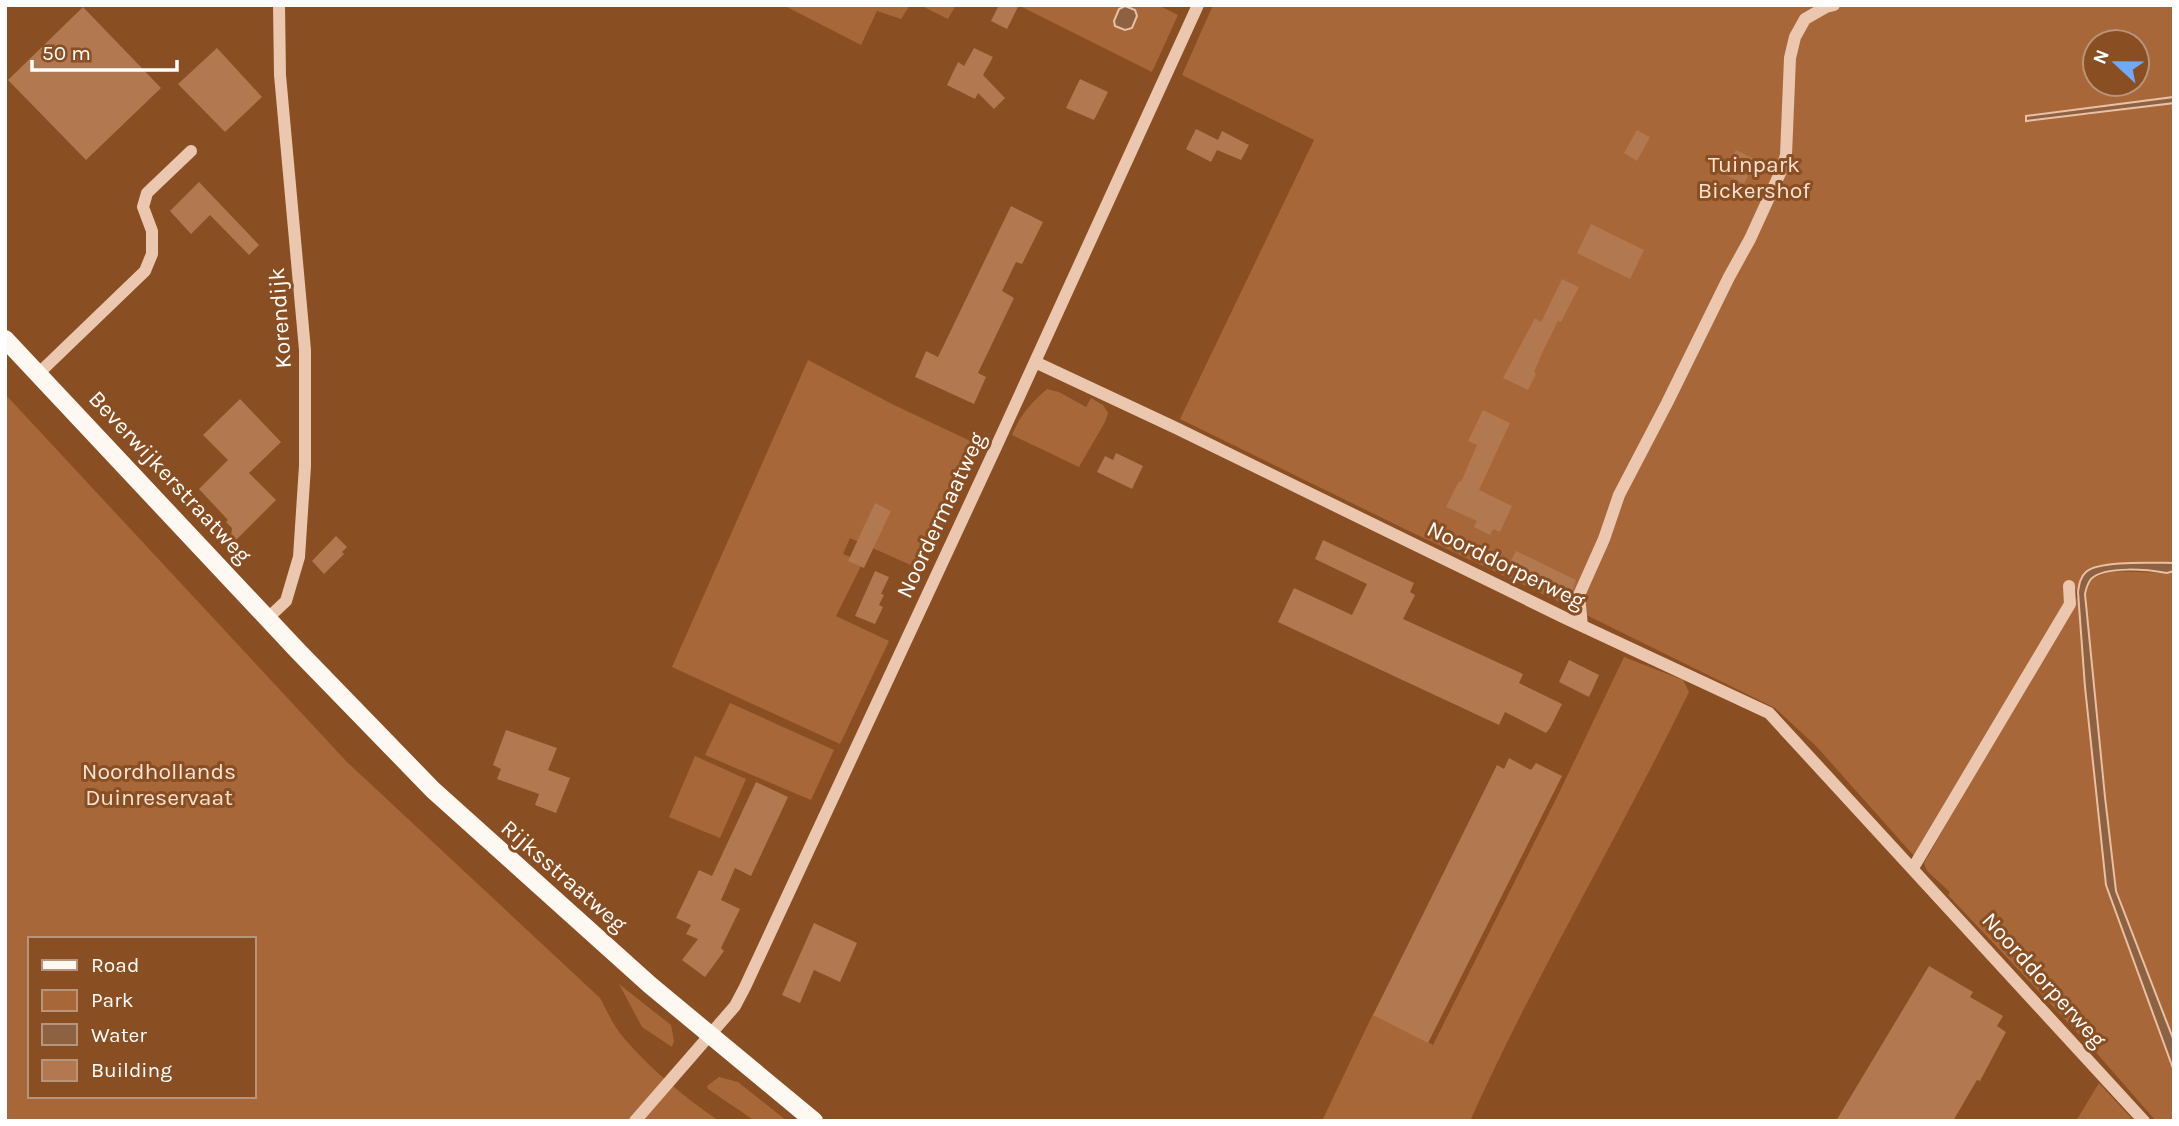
<svg xmlns="http://www.w3.org/2000/svg" width="2179" height="1126" viewBox="0 0 2179 1126" font-family="Karla,sans-serif">
<rect width="100%" height="100%" fill="#894e22"/>
<!-- green -->
<path fill="#a86739" fill-rule="evenodd" d="M783 5H910L901 19 877 11 861 45Z
M920 5H956L948 19Z
M1018 5H1158L1178 15 1152 72Z
M1213 5H2174V97L2026 116 2087 115 2174 103V563L2108 564 2080 579 2078 592 2067 579 2064 605 1915 857 1816 746 1775 708 1570 607 1411 532 1180 419 1314 140 1182 75ZM2095 42H2137V84H2095Z
M808 360 894 405 981 446 922 570 850 538 843 554 863 562 836 616 889 641 840 744 672 667Z
M1047 389 1059 392 1086 407 1091 398 1103 405 1108 413 1105 422 1079 467 1012 435C1020 415 1031 403 1047 389Z
M5 394 347 762 600 998C607 1011 613 1025 623 1037 650 1069 684 1097 719 1121H5ZM30 939H254V1096H30Z
M2110 571 2167 573 2174 571V1041L2116 891 2114 877 2085 594 2091 579Z
M2078 596 2085 687 2106 885 2174 1071V1121H2156L2093 1049 1948 895 1950 892 1927 871 1924 863Z
M1624 657 1683 680 1689 692C1619 836 1536 974 1470 1121H1322L1373 1014 1433 1045 1559 793Z
M730 703 834 750 811 800 705 755Z
M695 756 746 779 720 838 669 817Z
M619 984 671 1025 674 1041 672 1047 642 1027Z
M719 1077 738 1082 787 1121H755L752 1119 708 1089 707 1086Z
M2099 1083 2134 1121H2076Z"/>
<!-- water -->
<path fill="#8c6242" stroke="#ebbfa2" stroke-width="2" d="M1125 6 1135 10 1137 16 1132 28 1125 30 1115 26 1114 21 1119 9Z
M2174 97V103L2026 121V116Z
M2174 563V571L2167 573C2150 570 2105 565 2091 579 2088 583 2086 589 2085 594L2105 797 2116 891 2174 1041V1071L2106 885 2085 687 2078 592C2079 585 2080 577 2086 572 2098 560 2155 563 2174 563Z"/>
<!-- building -->
<path fill="#b2784f" d="M999 5H1019L1007 29 991 21Z
M83 7 161 88 86 160 8 80Z
M217 48 262 97 225 132 178 84Z
M974 48 993 57 983 75 1005 98 994 109 978 93 975 99 947 85 958 62 964 66Z
M1080 79 1108 92 1094 120 1066 108Z
M1196 129 1218 140 1222 131 1249 145 1241 160 1217 150 1211 162 1186 149Z
M1637 130 1650 137 1637 161 1624 153Z
M1736 150 1756 160 1744 184 1724 174Z
M199 182 259 245 249 255 210 215 191 234 170 211Z
M1011 206 1043 222 1022 264 1016 262 1002 291 1014 298 978 373 986 377 974 404 915 377 926 351 938 357Z
M1591 224 1644 250 1630 279 1577 253Z
M1562 279 1579 287 1561 322 1558 321 1543 351 1534 372 1536 374 1528 390 1503 378 1535 318 1541 322Z
M240 399 281 442 249 473 276 500 230 546 232 528 226 522 228 520 199 489 228 460 203 435Z
M1483 410 1510 423 1479 490 1512 506 1500 532 1493 529 1490 535 1474 527 1477 521 1446 507 1459 481 1461 482 1477 445 1468 441Z
M1116 453 1143 466 1132 489 1097 472 1105 456 1113 460Z
M875 503 891 511 864 568 848 561Z
M336 536 347 547 342 552 344 554 324 574 312 561Z
M1323 540 1414 583 1410 592 1415 595 1403 619 1523 674 1519 683 1562 704 1550 728 1546 733 1505 712 1499 725 1278 622 1294 588 1352 615 1367 584 1315 559Z
M1516 551 1576 580 1570 598 1507 568Z
M875 571 889 577 881 594 884 595 879 605 883 607 875 624 855 616Z
M1569 660 1599 675 1589 697 1559 682Z
M506 730 557 748 548 770 570 778 556 813 535 805 539 794 497 779 501 769 493 765Z
M1509 758 1531 770 1536 763 1562 776 1428 1043 1373 1015 1497 765 1504 769Z
M756 782 788 797 751 876 735 868 721 900 740 909 721 948 724 951 705 977 682 960 698 939 686 934 691 925 676 918 699 870 712 876Z
M814 923 857 943 840 982 814 970 800 1003 782 995Z
M1929 966 1973 992 1970 997 2003 1016 1997 1026 2006 1032 1980 1081 1977 1080 1953 1121H1836Z"/>
<g fill="none" stroke-linecap="round" stroke-linejoin="round">
<!-- minor -->
<path stroke="#eac7ae" stroke-width="12" d="M1035 362 1176 428 1563 617 1769 713 2144 1121
M38 374 145 271 152 254V231L143 207 147 193 191 151
M268 618 286 601 299 557 305 466V350L280 75 279 5
M1582 626 1579 595 1604 539 1619 495 1667 403 1729 277 1750 239 1781 171 1786 155 1790 58 1795 37 1805 19 1826 7 1834 5
M1913 868 2070 604 2069 586
M635 1121 735 1006 745 987 996 447 1198 5"/>
<!-- major -->
<path stroke="#fef8f2" stroke-width="18" d="M5 339 297 650 433 790 650 985 814 1121"/>
</g>
<g text-anchor="middle" dominant-baseline="central" stroke-width="6" stroke-linejoin="round" paint-order="stroke">
<!-- park labels -->
<g font-size="23" fill="#f8e2d2" stroke="#894e22">
<text x="1754" y="164">Tuinpark<tspan x="1754" dy="26">Bickershof</tspan></text>
<text x="159" y="771">Noordhollands<tspan x="159" dy="26">Duinreservaat</tspan></text>
</g>
<!-- street labels -->
<g font-size="23" fill="#fff" stroke="#894e22">
<text transform="translate(280 318) rotate(-94)">Korendijk</text>
<text transform="translate(170 477) rotate(47)">Beverwijkerstraatweg</text>
<text transform="translate(941 515) rotate(-65)">Noordermaatweg</text>
<text transform="translate(1506 565) rotate(26)">Noorddorperweg</text>
<text transform="translate(564 876) rotate(41)">Rijksstraatweg</text>
<text transform="translate(2044 980) rotate(48)">Noorddorperweg</text>
</g>
</g>
<!-- border -->
<rect width="2179" height="1126" fill="none" stroke="#ffffff" stroke-width="14"/>
<!-- legend -->
<rect x="28" y="937" width="228" height="161" fill="#894e22" stroke="#b8957a" stroke-width="2"/>
<rect x="42" y="960" width="35" height="10" fill="#fef8f2" stroke="#b8957a" stroke-width="2"/>
<text x="91" y="972" font-size="21" fill="#ffffff">Road</text>
<rect x="42" y="990" width="35" height="21" fill="#a86739" stroke="#b8957a" stroke-width="2"/>
<text x="91" y="1007" font-size="21" fill="#ffffff">Park</text>
<rect x="42" y="1024" width="35" height="21" fill="#8c6242" stroke="#b8957a" stroke-width="2"/>
<text x="91" y="1042" font-size="21" fill="#ffffff">Water</text>
<rect x="42" y="1060" width="35" height="21" fill="#b2784f" stroke="#b8957a" stroke-width="2"/>
<text x="91" y="1077" font-size="21" fill="#ffffff">Building</text>
<!-- north arrow -->
<g transform="translate(2116 63) rotate(292)"><circle r="33" fill="#894e22" stroke="#b8957a" stroke-width="2"/>
<path d="M0-5L12 26L0 18L-12 26Z" fill="#70a9f6"/>
<text y="-10" font-size="19" font-weight="bold" text-anchor="middle" fill="#ffffff">N</text>
</g>
<!-- scale -->
<path d="M32 60v10h145v-10" fill="none" stroke="#ffffff" stroke-width="3.5"/>
<text x="42" y="60" font-size="21" fill="#ffffff" stroke="#894e22" stroke-width="5" paint-order="stroke">50 m</text>
</svg>
